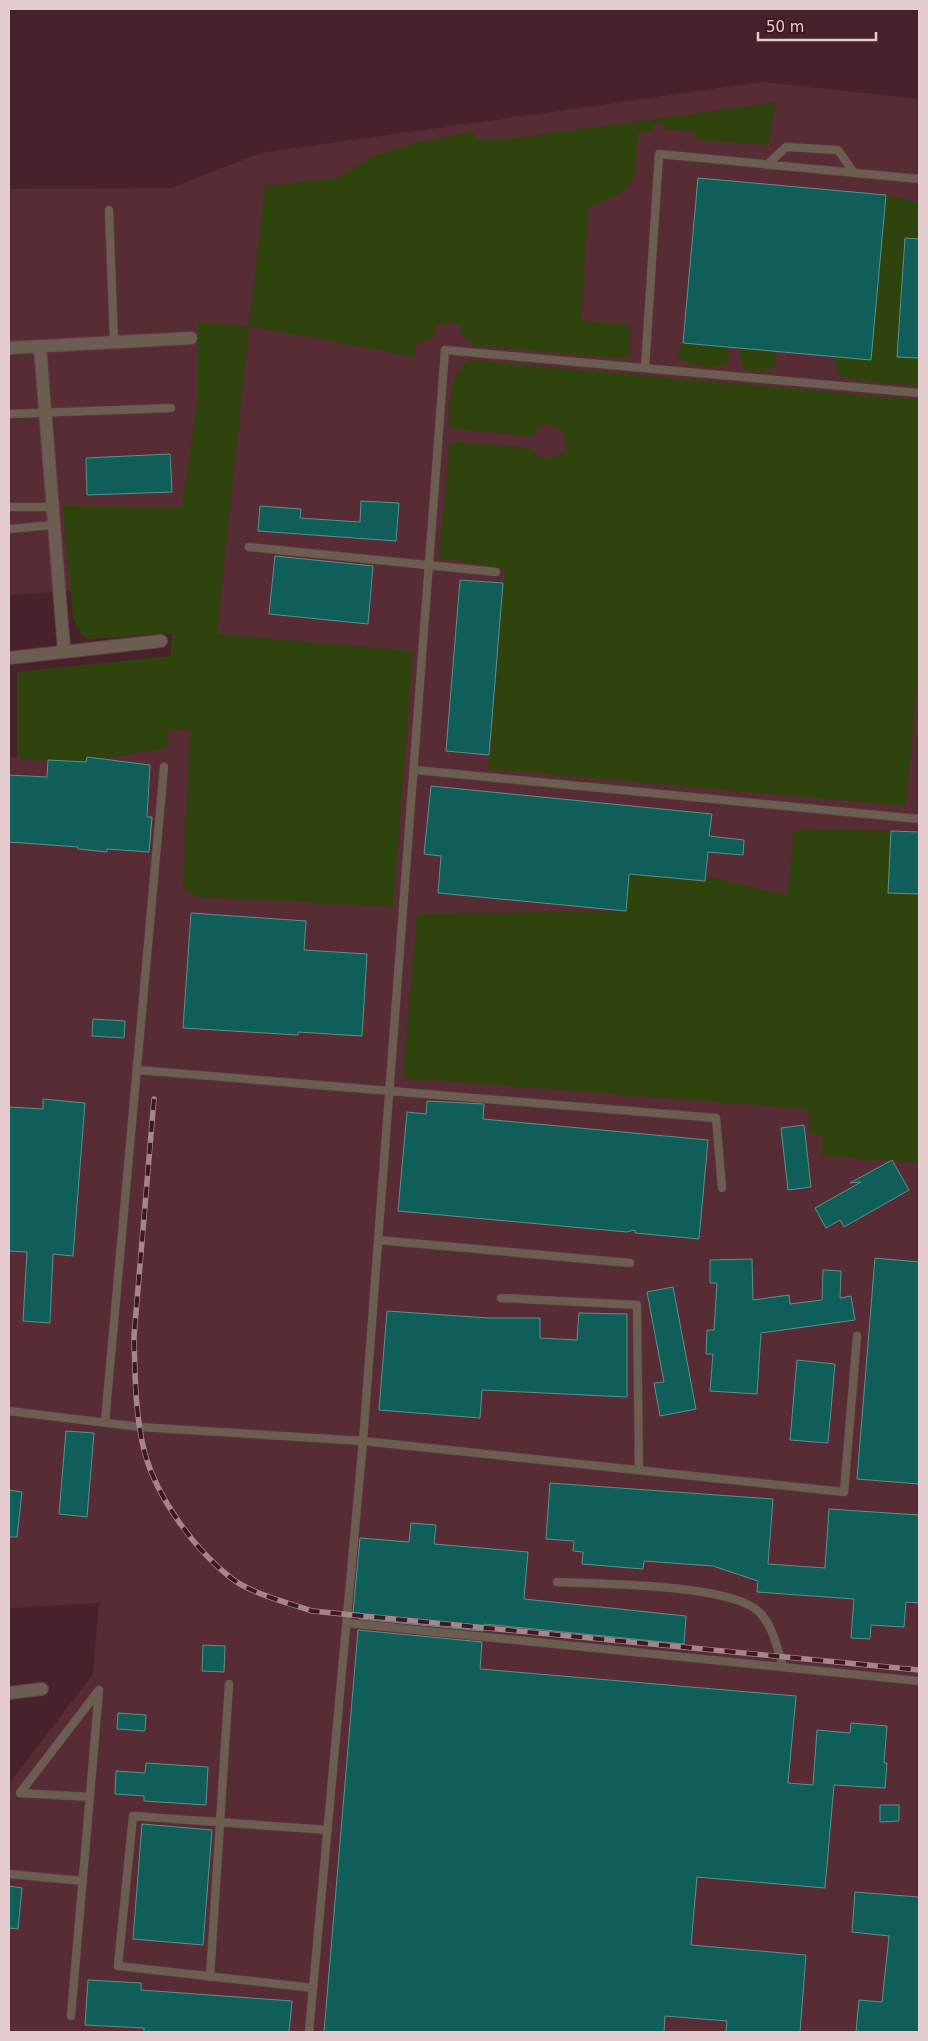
<svg xmlns="http://www.w3.org/2000/svg" width="928" height="2041" viewBox="0 0 928 2041" font-family="'DejaVu Sans',sans-serif">
<rect width="100%" height="100%" fill="#48222a"/>
<!-- built -->
<path fill="#582c35" d="M763 82 919 99V2032H9V1784L93 1674 99 1603 9 1608V757L80 762 167 748 172 633 170 584 9 595V189L171 188 261 153Z"/>
<!-- green -->
<path fill="#2f440d" d="M776 102 768 145 697 140 696 132 664 129V123L653 124V131L637 133C636 187 637 187 588 209L581 321 630 324V352L625 359 473 345 461 334 459 323H437C436 337 430 340 416 344V357L249 326 217 634 413 651 393 907 198 897 183 888 190 730 168 729 167 748 80 762 17 758V672L171 656 172 633 89 639 82 635 73 618 63 506 182 507 198 399V322L249 326 265 186 337 178 374 156 415 143 474 131 476 140 508 139Z
M886 195 919 203V386L856 380 837 375 835 357 871 360Z
M683 343 728 347 729 363C716 369 683 369 678 353Z
M739 348 775 351 777 364C768 373 754 373 743 368Z
M470 360 919 400V661L906 806 489 769 505 569 439 558 450 441 530 448C540 461 550 461 564 452L566 439 562 430 545 424 537 429 533 437 449 428C451 404 447 374 470 360Z
M795 829 891 831 889 893 918 894 919 897V1163L822 1156 823 1135 810 1134 808 1109 403 1078 417 914 625 911 629 874 705 881V876L787 895Z"/>
<!-- building -->
<path fill="#0f5e59" stroke="#5b918c" d="M698 178 886 195 871 360 683 343Z
M905 238 919 239V358L897 357Z
M170 454 172 492 87 495 86 458Z
M361 501 399 503 396 541 258 531 260 506 301 509 300 518 360 522Z
M275 556 373 566 368 624 269 614Z
M460 580 503 583 489 755 446 751Z
M87 757 150 765 147 817H152L149 852 107 849V852L78 849V847L9 842V775L47 777 48 760 86 762Z
M431 786 712 814 709 836 744 840 743 855 708 852 705 881 629 874 626 911 438 893 441 856 424 854Z
M891 831 919 832V894L888 893Z
M191 913 306 921 304 950 367 954 362 1036 298 1032V1035L183 1028Z
M93 1019 125 1021 124 1038 92 1036Z
M43 1099 85 1103 73 1256 53 1254 50 1323 23 1321 27 1252 9 1251V1107L43 1109Z
M427 1101 484 1104 483 1119 708 1140 699 1239 635 1233V1230L627 1232 398 1211 407 1112 426 1114Z
M804 1125 811 1187 788 1190 781 1128Z
M892 1160 909 1190 844 1227 840 1220 826 1228 815 1208 861 1182 850 1183Z
M875 1258 919 1262V1484L857 1479Z
M752 1259 753 1300 789 1295 790 1304 822 1300 823 1270 841 1271 840 1298 851 1296 855 1320 761 1333 757 1394 710 1391 713 1354H706L707 1330H714L717 1283H710V1260Z
M673 1287 696 1409 660 1416 654 1383 664 1382 647 1292Z
M387 1311 488 1318H540V1338L577 1340 579 1313 627 1314V1397L482 1390 480 1418 379 1410Z
M797 1360 835 1364 828 1443 790 1440Z
M66 1431 94 1433 87 1517 59 1514Z
M550 1483 773 1499 768 1564 825 1568 829 1509 919 1515V1603L906 1602 904 1627 871 1625 870 1639 851 1638 854 1599 757 1592 758 1581 713 1566 644 1561 643 1569 582 1564 583 1552 573 1551 574 1541 546 1539Z
M9 1490 22 1492 17 1537H9Z
M411 1523 436 1525 434 1544 528 1552 524 1599 686 1616 684 1644 484 1624 483 1631 359 1619 360 1613H353L360 1538 409 1542Z
M358 1630 482 1642 480 1669 796 1696 788 1783 813 1785 817 1730 850 1733 851 1723 887 1726 884 1763H887L885 1788 834 1785 825 1888 697 1877 691 1945 806 1955 800 2032H726L727 2021 665 2016 664 2032H324Z
M203 1645 225 1646 224 1672 202 1671Z
M118 1713 146 1715 145 1731 117 1729Z
M146 1763 208 1767 206 1805 144 1801V1796L115 1794 116 1771 145 1773Z
M880 1805H899V1821L880 1822Z
M142 1824 212 1830 203 1945 133 1939Z
M9 1886 22 1888 18 1929 9 1928Z
M855 1892 919 1897V2032H856L859 2000 882 2002 889 1936 852 1932Z
M88 1980 141 1983V1990L292 2001 289 2032H144V2028L85 2025Z"/>
<g fill="none" stroke-linecap="round" stroke-linejoin="round">
<defs>
<path id="lane" d="M767 165 786 147 838 150 854 173
M109 210 114 342
M645 368 659 154 919 179
M9 414 171 408
M9 507H52
M9 529 54 525
M249 547 496 572
M415 770 919 819
M138 1070 716 1118 722 1188
M378 1240 630 1263
M501 1298 637 1305 639 1470
M9 1411 140 1427 363 1441 844 1492 857 1336
M105 1422 164 767
M557 1582C600 1584 728 1584 758 1611 773 1625 777 1648 783 1666
M347 1623 919 1681
M90 1797 20 1793 99 1690
M9 1874 83 1881
M210 1977 229 1684
M313 1988 118 1966 133 1816 328 1830
M71 2016 99 1690
M309 2032 363 1441 445 350 919 393"/>
<path id="street" d="M40 346 64 650
M9 348 191 338
M9 658 161 641
M9 1693 42 1689"/>
</defs>
<!-- lane casing -->
<use href="#lane" stroke="#644148" stroke-width="9"/>
<!-- street casing -->
<use href="#street" stroke="#644148" stroke-width="14"/>
<!-- lane -->
<use href="#lane" stroke="#6b5e51" stroke-width="8"/>
<!-- street -->
<use href="#street" stroke="#6b5e51" stroke-width="12"/>
<defs>
<path id="rail" d="M154 1099 134 1336C135 1375 135 1416 145 1454 158 1499 194 1549 231 1578 250 1593 288 1603 312 1611L919 1670"/>
</defs>
<!-- rail casing -->
<use href="#rail" stroke="#a4868b" stroke-width="5.5"/>
<!-- rail -->
<use href="#rail" stroke="#3d1820" stroke-width="4" stroke-dasharray="11" stroke-linecap="butt"/>
</g>
<!-- border -->
<rect width="928" height="2041" fill="none" stroke="#e5cccf" stroke-width="20"/>
<!-- scale -->
<path d="M758 32v8h118v-8" fill="none" stroke="#e5cccf" stroke-width="2.5"/>
<text x="766" y="32" font-size="15" fill="#e5cccf" stroke="#3d1820" stroke-width="4" paint-order="stroke">50 m</text>
</svg>
